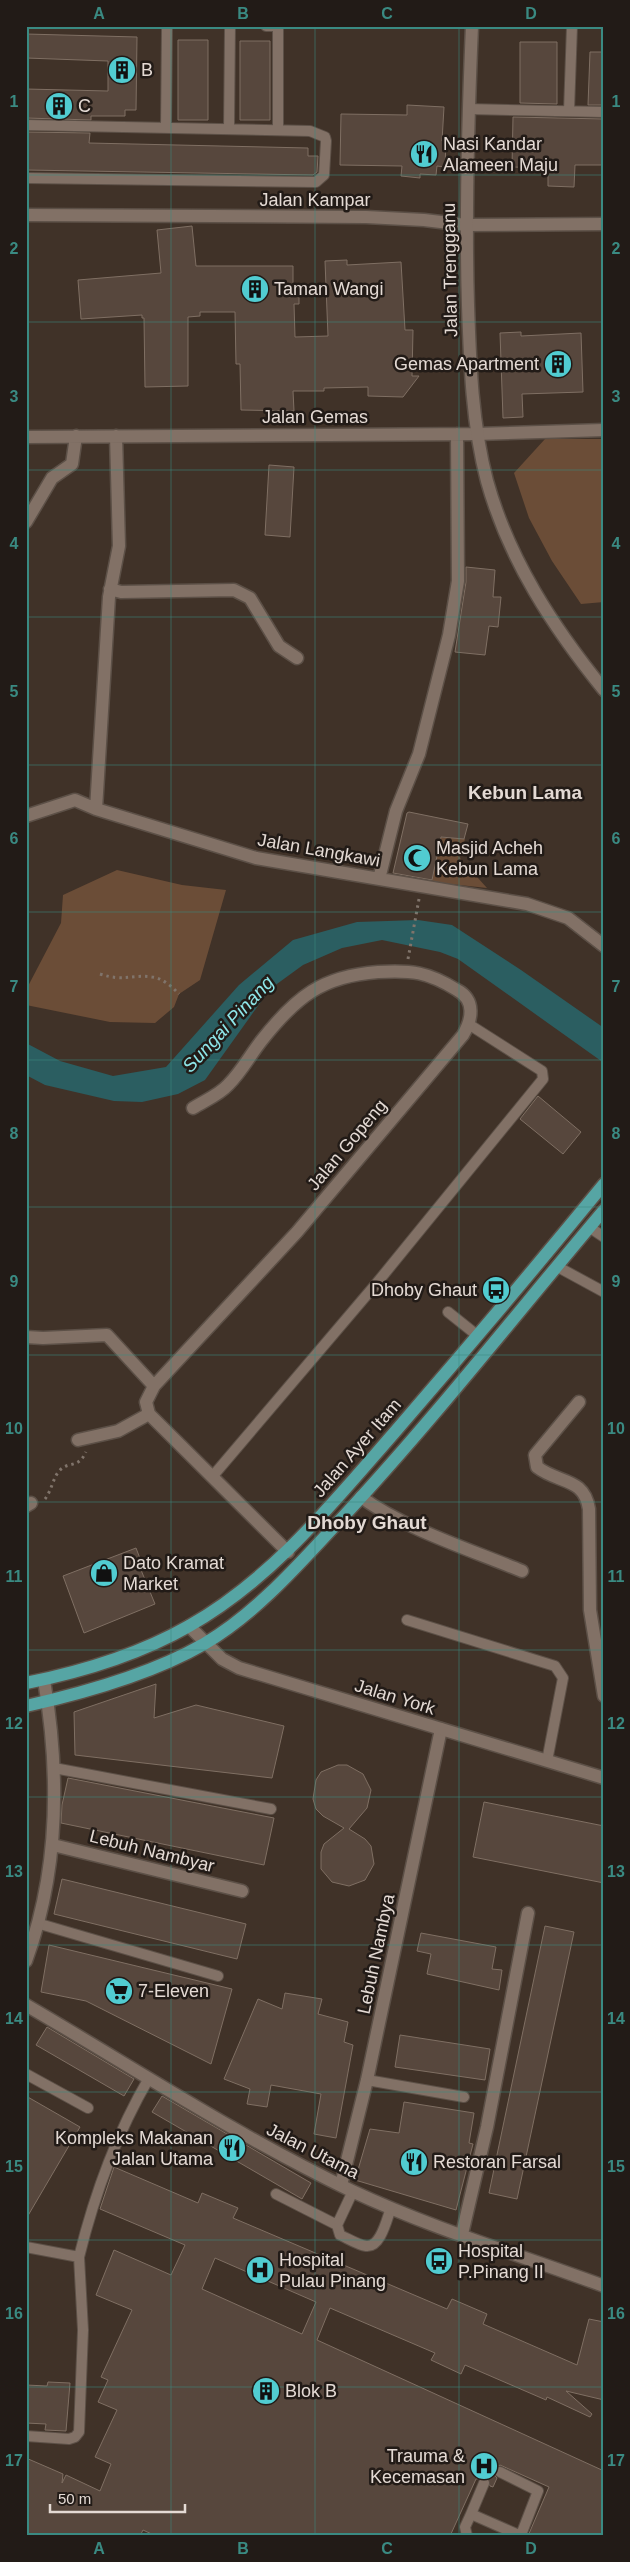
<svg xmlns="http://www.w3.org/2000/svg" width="630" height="2562" viewBox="0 0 630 2562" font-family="Helvetica,sans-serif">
<rect width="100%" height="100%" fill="#403228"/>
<!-- green -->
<path fill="#6b4d37" d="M545 439H604V602L581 604 552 561 529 518 514 473Z
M452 836 465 839 460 858 487 888 432 882 439 837 451 839Z
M117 870 182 885 226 890 200 980 179 994 174 1007 155 1023 110 1022 26 1005V990L61 923 63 895Z"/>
<!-- water -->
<path fill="#2b5e61" d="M418 920 452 925 521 970 604 1028V1063L458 959 440 952 382 940 342 948 303 965 270 989 205 1080 178 1094 142 1102 114 1101 45 1085 26 1075V1043L60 1061 113 1076 166 1067 239 985 293 940 357 922Z"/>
<!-- building -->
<path fill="#57473d" stroke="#7f6f63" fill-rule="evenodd" d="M26 34 137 37 136 110H125V116H91V120L26 118V89L108 91V61L26 58Z
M178 40H208V120H178Z
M240 41H270V120H240Z
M520 42H557V104L520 103Z
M590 52H604V105H588Z
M407 105 444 107 442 141 446 142 445 167 437 166 436 175 420 174V178L401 176 402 166 340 165 341 114 407 115Z
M513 117 604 119V165H575L574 187 548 186V168L512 167Z
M26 132 90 133 89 143 308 148V156H318L317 172 313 175 26 170Z
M192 226 196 266H293V287H299V304H294L295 337 328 336 325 261 347 260V265L401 262 405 330H413L412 376H419L403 397 368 396V387L324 388V391H293L294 411 241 410 240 364H236L235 312H200V316L188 317V386L145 387 144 318H142V315L81 319 78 280 161 273 157 230Z
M521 332V336L581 333 583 392 522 394 523 417 503 418 500 333Z
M269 465 294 467 290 537 265 535Z
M466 567 495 570 493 597H501L498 627 489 626 485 655 455 652 466 582Z
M409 812 468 824 464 839 441 837 432 880 393 873 407 813Z
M538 1096 581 1132 563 1154 520 1119Z
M136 1548 144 1569 141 1570 155 1604 84 1633 63 1576Z
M156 1684 154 1718 196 1705 284 1726 272 1778 75 1755 74 1712Z
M338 1765H347L363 1774 371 1790 367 1808 349 1829 365 1839 371 1846 374 1864 365 1880 349 1886 332 1882 321 1869V1852L324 1844 344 1828 323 1816 316 1809 313 1799 316 1780 321 1772Z
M68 1778 274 1818 264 1865 61 1823 62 1805Z
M484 1802 604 1826V1883L473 1857Z
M62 1879 246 1924 237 1959 54 1914Z
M545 1926 574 1932 517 2199 489 2193Z
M421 1933 496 1947 492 1969 502 1970 499 1990 427 1974 431 1954 417 1951Z
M49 1945 232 1989 211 2064 86 2001 41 1992Z
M285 1993 322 1999 318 2014 348 2022 344 2042 353 2045 336 2138 314 2134 321 2094 271 2085 267 2107 247 2104 250 2089 224 2079 258 1999 282 2009Z
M47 2027 134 2079 124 2096 36 2045Z
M400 2035 490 2049 485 2080 395 2067Z
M26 2096 80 2127 26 2219Z
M162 2096 311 2183 302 2199 152 2112Z
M404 2102 474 2113 469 2143 473 2144 456 2210 355 2180 370 2129 399 2133Z
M114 2167 198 2203 202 2193 238 2208 233 2218 447 2309 452 2299 487 2314 483 2324 577 2365 589 2319 604 2322V2400L566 2391 592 2414 590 2417 547 2397 546 2400 465 2365 461 2374 431 2360 435 2353 330 2308 317 2340 604 2471V2536H528L549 2487 500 2465 494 2469V2475L497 2478 493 2487 490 2486 487 2477 476 2479 450 2536H156L143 2530 140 2536H26V2458L63 2474 62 2483 66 2475 100 2491 111 2464 95 2457 117 2410 98 2402 108 2380 101 2377 132 2310 96 2295 114 2250 171 2275 185 2245 100 2209ZM215 2258 316 2302 302 2334 202 2289Z
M48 2382 70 2383 66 2431 45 2430 46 2424 26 2423V2385L47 2386Z"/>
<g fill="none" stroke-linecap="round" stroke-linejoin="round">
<defs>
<path id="service" d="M266 26H278
M468 109 604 112
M569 111 572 26
M26 125 310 131 325 137 326 141 324 175 316 182 26 178
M166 127 167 26
M229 128 230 26
M278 130V26
M589 1227 604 1237
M558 1267 604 1292
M448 1312 478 1336
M212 1477 376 1284 543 1079 542 1071 470 1025
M407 1620 555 1666 563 1678 547 1761
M54 1768 271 1809
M40 1924 218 1976
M26 2074 88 2108
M367 2080 464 2097
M353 2191 337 2225 340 2235C347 2238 358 2245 366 2246 381 2248 387 2218 391 2208
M276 2194 337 2225
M26 2247 79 2257 83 2330 79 2432 75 2437 69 2439 26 2436
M79 2257C94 2196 117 2133 149 2078
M500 2472 538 2491 521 2535
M471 2514 484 2483
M467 2536 465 2527 471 2514 521 2536"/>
<path id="minor" d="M26 215 366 217 424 220 466 225 604 224
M26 437 476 434 604 430
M26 522 52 478 72 464 76 436
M110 589 121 592 234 590 250 598 279 646 297 658
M96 809 109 597 119 546 116 436
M26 816 75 800 96 809 256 858 527 904 568 918 604 946
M379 879 396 811 419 754 449 635 458 581 457 434
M193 1108C204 1101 219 1095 228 1085 242 1071 250 1055 262 1040 296 997 322 976 378 972 412 970 428 972 457 990 476 1000 472 1020 463 1035L297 1232 154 1386 146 1402 149 1414 288 1552
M26 1337 43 1338 107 1335 154 1386
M579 1402 535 1455 537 1467C559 1484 584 1477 589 1509L590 1610 604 1696
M78 1440 118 1431 149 1414
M361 1497C405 1529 471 1550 522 1571
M26 1506 31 1503
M53 1845 242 1891
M26 1961C59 1871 60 1774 44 1680
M341 2185 367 2080 441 1729
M462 2234 487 2127 528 1913"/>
<path id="tertiary" d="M189 1626 222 1659 239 1668 604 1778
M26 2005C134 2068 239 2137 352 2191 433 2229 520 2255 604 2286"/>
<path id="secondary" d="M472 26C468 119 465 212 468 305 470 364 472 424 487 481 509 560 553 627 604 690"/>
<path id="primary" d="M26 1683C81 1672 140 1654 189 1626 272 1579 332 1504 394 1433 465 1351 535 1268 604 1184
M26 1706C84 1693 152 1674 204 1644 257 1613 301 1562 342 1518 434 1419 517 1313 604 1210"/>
</defs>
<!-- service casing -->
<use href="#service" stroke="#5c5047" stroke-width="12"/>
<!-- minor casing -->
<use href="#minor" stroke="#5c5047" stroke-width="15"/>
<!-- tertiary casing -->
<use href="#tertiary" stroke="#5c5047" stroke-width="15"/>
<!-- secondary casing -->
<use href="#secondary" stroke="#5c5047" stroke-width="15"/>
<!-- primary casing -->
<use href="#primary" stroke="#5c5047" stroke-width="15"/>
<!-- path -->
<path stroke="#80746b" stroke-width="3" stroke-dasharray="2.5 4" stroke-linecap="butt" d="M408 959 419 899
M100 974C124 982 132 974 152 977 163 978 172 987 179 994
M45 1499C52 1490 53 1477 60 1470 69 1461 78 1469 86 1452"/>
<!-- service -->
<use href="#service" stroke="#827166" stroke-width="10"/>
<!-- minor -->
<use href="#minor" stroke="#827166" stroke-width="12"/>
<!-- tertiary -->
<use href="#tertiary" stroke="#827166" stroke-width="12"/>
<!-- secondary -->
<use href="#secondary" stroke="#827166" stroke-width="12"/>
<!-- primary -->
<use href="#primary" stroke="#56a5a4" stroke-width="12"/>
</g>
<!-- grid -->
<path fill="none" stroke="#3a8a82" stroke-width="1" stroke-opacity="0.55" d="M171 26V2536M315 26V2536M459 26V2536M26 175H604M26 322H604M26 470H604M26 617H604M26 765H604M26 912H604M26 1060H604M26 1207H604M26 1355H604M26 1502H604M26 1650H604M26 1797H604M26 1945H604M26 2092H604M26 2240H604M26 2387H604"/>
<!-- icons -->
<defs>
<symbol id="building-disc" viewBox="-11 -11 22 22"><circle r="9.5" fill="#51ccd1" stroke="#221b17"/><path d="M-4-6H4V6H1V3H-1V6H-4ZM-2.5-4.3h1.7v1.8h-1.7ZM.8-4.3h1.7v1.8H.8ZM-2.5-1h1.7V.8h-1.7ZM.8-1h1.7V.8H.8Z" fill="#111"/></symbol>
<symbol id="restaurant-disc" viewBox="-11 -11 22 22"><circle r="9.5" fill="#51ccd1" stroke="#221b17"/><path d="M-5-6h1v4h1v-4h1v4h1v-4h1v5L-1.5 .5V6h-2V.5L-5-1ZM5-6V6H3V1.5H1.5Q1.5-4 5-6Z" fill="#111"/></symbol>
<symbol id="mosque-disc" viewBox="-11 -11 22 22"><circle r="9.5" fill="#51ccd1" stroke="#221b17"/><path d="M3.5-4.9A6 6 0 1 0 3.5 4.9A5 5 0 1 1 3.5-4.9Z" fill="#111"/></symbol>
<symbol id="bus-disc" viewBox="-11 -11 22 22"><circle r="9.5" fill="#51ccd1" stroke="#221b17"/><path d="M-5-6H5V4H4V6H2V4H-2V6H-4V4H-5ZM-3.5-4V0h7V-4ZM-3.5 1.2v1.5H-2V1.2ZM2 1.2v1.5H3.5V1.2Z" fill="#111"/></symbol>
<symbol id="shop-disc" viewBox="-11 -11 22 22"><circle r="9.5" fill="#51ccd1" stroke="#221b17"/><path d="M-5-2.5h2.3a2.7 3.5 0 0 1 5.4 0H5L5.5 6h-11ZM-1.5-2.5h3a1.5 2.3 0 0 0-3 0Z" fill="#111"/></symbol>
<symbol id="supermarket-disc" viewBox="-11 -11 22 22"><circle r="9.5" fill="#51ccd1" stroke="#221b17"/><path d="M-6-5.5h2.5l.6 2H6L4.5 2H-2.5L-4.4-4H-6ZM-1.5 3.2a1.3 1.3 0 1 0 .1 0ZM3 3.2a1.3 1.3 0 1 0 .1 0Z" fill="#111"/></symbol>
<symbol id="hospital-disc" viewBox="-11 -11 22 22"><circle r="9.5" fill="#51ccd1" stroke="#221b17"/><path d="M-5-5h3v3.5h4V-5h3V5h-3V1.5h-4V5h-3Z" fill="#111"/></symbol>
</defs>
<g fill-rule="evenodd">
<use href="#building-disc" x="106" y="54" width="32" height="32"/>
<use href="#building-disc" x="43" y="90" width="32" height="32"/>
<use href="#restaurant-disc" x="408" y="138" width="32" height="32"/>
<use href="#building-disc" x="239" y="273" width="32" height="32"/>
<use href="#building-disc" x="542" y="348" width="32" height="32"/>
<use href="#mosque-disc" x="401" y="842" width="32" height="32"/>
<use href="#bus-disc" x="480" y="1274" width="32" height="32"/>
<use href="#shop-disc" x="88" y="1557" width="32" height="32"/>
<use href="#supermarket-disc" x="103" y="1975" width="32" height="32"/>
<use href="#restaurant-disc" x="216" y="2132" width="32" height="32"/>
<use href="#restaurant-disc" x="398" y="2146" width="32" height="32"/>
<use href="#bus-disc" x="423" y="2245" width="32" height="32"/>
<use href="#hospital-disc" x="244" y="2254" width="32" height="32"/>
<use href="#building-disc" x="250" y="2375" width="32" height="32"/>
<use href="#hospital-disc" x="468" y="2450" width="32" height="32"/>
</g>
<g text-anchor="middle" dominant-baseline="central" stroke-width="5" stroke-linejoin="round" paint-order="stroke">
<!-- poi labels -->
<g font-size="18" fill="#e4dad4" stroke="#221b17" text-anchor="start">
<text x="141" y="70">B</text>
<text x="78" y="106">C</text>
<text x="443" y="144">Nasi Kandar<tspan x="443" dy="21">Alameen Maju</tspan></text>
<text x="274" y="289">Taman Wangi</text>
<text x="539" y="364" text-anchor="end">Gemas Apartment</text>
<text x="436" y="848">Masjid Acheh<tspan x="436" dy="21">Kebun Lama</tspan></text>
<text x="477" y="1290" text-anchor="end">Dhoby Ghaut</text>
<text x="123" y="1563">Dato Kramat<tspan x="123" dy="21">Market</tspan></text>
<text x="138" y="1991">7-Eleven</text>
<text x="213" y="2138" text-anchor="end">Kompleks Makanan<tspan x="213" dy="21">Jalan Utama</tspan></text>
<text x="433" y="2162">Restoran Farsal</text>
<text x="458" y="2251">Hospital<tspan x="458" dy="21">P.Pinang II</tspan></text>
<text x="279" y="2260">Hospital<tspan x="279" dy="21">Pulau Pinang</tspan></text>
<text x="285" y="2391">Blok B</text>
<text x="465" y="2456" text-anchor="end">Trauma &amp;<tspan x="465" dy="21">Kecemasan</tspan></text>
</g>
<!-- street labels -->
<g font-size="18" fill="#e4dad4" stroke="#221b17">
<text x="315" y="200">Jalan Kampar</text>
<text transform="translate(450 270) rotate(-91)">Jalan Trengganu</text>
<text x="315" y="417">Jalan Gemas</text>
<text transform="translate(319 850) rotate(10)">Jalan Langkawi</text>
<text transform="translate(347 1145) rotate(-50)">Jalan Gopeng</text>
<text transform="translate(357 1448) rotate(-49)">Jalan Ayer Itam</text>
<text transform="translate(395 1697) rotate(17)">Jalan York</text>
<text transform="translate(152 1851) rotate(14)">Lebuh Nambyar</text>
<text transform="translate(376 1954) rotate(-78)">Lebuh Nambya</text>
<text transform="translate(313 2151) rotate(27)">Jalan Utama</text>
</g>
<!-- neighbourhood labels -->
<g font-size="19" font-weight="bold" fill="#e4dad4" stroke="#221b17">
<text x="525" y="792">Kebun Lama</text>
<text x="367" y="1522">Dhoby Ghaut</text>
</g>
<!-- water labels -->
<g font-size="19" font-style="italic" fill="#8ee6e9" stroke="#221b17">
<text transform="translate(228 1024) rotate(-47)">Sungai Pinang</text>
</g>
</g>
<!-- border -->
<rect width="630" height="2562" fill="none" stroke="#221b17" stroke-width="55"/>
<!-- scale -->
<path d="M50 2504v8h135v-8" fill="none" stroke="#e4dad4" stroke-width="2.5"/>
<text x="58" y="2504" font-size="15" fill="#e4dad4" stroke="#221b17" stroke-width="4" paint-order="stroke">50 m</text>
<rect x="28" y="28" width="574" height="2506" fill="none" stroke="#3a8a82" stroke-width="2"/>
<g font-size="16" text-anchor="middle" font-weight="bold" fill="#3a8a82">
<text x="99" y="19">A</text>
<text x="243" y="19">B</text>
<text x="387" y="19">C</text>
<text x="531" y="19">D</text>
<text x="14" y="107">1</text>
<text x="616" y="107">1</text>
<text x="14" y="254">2</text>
<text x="616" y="254">2</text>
<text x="14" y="402">3</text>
<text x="616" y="402">3</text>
<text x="14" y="549">4</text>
<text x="616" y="549">4</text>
<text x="14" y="697">5</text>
<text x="616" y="697">5</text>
<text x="14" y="844">6</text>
<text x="616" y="844">6</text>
<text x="14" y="992">7</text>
<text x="616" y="992">7</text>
<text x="14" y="1139">8</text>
<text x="616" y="1139">8</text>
<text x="14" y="1287">9</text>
<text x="616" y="1287">9</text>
<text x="14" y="1434">10</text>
<text x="616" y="1434">10</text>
<text x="14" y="1582">11</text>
<text x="616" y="1582">11</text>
<text x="14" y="1729">12</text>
<text x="616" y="1729">12</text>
<text x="14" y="1877">13</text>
<text x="616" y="1877">13</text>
<text x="14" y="2024">14</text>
<text x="616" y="2024">14</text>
<text x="14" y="2172">15</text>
<text x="616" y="2172">15</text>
<text x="14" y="2319">16</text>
<text x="616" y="2319">16</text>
<text x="14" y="2466">17</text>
<text x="616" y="2466">17</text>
<text x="99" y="2554">A</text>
<text x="243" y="2554">B</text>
<text x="387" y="2554">C</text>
<text x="531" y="2554">D</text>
</g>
</svg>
